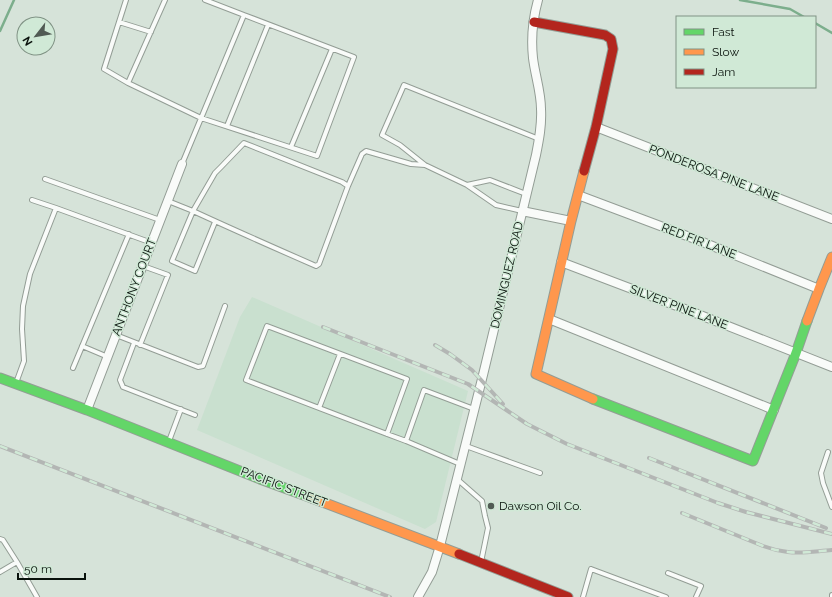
<svg xmlns="http://www.w3.org/2000/svg" width="832" height="597" viewBox="0 0 832 597" font-family="Raleway,sans-serif">
<rect width="100%" height="100%" fill="#d6e3d9"/>
<!-- built -->
<path fill="#c9e0cf" d="M252 297 468 391 436 522 425 529 197 430 240 317Z"/>
<g fill="none" stroke-linecap="round" stroke-linejoin="round">
<!-- stream -->
<path stroke="#7cae8c" stroke-width="2.5" d="M740 0 790 9 804 17
M815 23 832 33
M0 31 14 0"/>
<defs>
<path id="lane" d="M126 0 104 69 128 83
M165 0 128 83 201 118 317 156 354 57 244 15 182 164
M205 0 244 15
M119 22 151 32
M227 126 268 25
M291 147 332 49
M45 179 160 220
M467 185 496 205 522 211
M348 186 362 154 366 151 411 164 425 165
M526 194 490 180 467 185 425 165 400 145 382 135 404 85 539 139
M32 200 56 208
M168 201 193 211 215 173 221 167 244 143 342 182 348 186 319 264 316 266C275 248 234 230 193 211L172 261 195 271 215 222
M116 335 198 367 203 366 225 306
M134 343 120 380 123 387 195 415
M140 345 168 275 143 266
M82 346 108 357
M73 368 129 234
M16 383 24 361 22 329 23 306 30 274 56 208 152 243
M319 408 340 354
M387 434 407 379 267 326 246 380 387 434 406 441
M169 441 181 409
M466 446 540 473
M828 452 821 473 823 483 832 507
M460 464 406 441 424 390 474 409
M457 479 482 501 485 516 488 528 481 562
M0 539 3 540 17 562
M0 572 17 562 37 597
M668 573 701 586 696 597
M583 597 591 569 666 597
M832 597V595"/>
<path id="street" d="M596 127 832 219
M578 195 695 239 819 289
M522 211 571 221
M561 262 690 311 832 367
M549 319 774 410
M87 410 182 164
M418 597 432 572 440 546 483 375 536 155C539 140 542 125 541 109 541 92 535 75 533 58 531 39 533 18 538 0"/>
<path id="fast" d="M0 378 87 410 260 479 312 498
M593 399 753 461 796 353 807 321"/>
<path id="slow" d="M584 171 571 221 536 374 593 399
M807 321 819 289 832 257
M312 498 459 554"/>
<path id="jam" d="M534 22 605 35 611 39 613 49 596 127 584 171
M459 554 568 597"/>
</defs>
<!-- lane casing -->
<use href="#lane" stroke="#939d95" stroke-width="6"/>
<!-- street casing -->
<use href="#street" stroke="#939d95" stroke-width="10"/>
<!-- fast casing -->
<use href="#fast" stroke="#939d95" stroke-width="11"/>
<!-- slow casing -->
<use href="#slow" stroke="#939d95" stroke-width="11"/>
<!-- jam casing -->
<use href="#jam" stroke="#939d95" stroke-width="11"/>
<!-- lane -->
<use href="#lane" stroke="#f9fbf9" stroke-width="4"/>
<!-- street -->
<use href="#street" stroke="#f9fbf9" stroke-width="8"/>
<!-- fast -->
<use href="#fast" stroke="#63d668" stroke-width="9"/>
<!-- slow -->
<use href="#slow" stroke="#ff974d" stroke-width="9"/>
<!-- jam -->
<use href="#jam" stroke="#b3261e" stroke-width="9"/>
<defs>
<path id="rail" d="M323 327 468 384 527 424 567 444 718 503 746 512 832 534
M435 345 450 354 472 370 503 404
M0 446 390 597
M649 458 826 528
M682 513 763 546C771 549 779 551 788 552 802 554 817 551 832 550"/>
</defs>
<!-- rail casing -->
<use href="#rail" stroke="#b3b6b4" stroke-width="4"/>
<!-- rail -->
<use href="#rail" stroke="#d0e9d6" stroke-width="2.5" stroke-dasharray="8" stroke-linecap="butt"/>
</g>
<!-- markers -->
<circle fill="#515b54" stroke="#d0e9d6" stroke-width="1.5" cx="491" cy="506" r="4"/>
<g text-anchor="middle" dominant-baseline="central" stroke-width="3" stroke-linejoin="round" paint-order="stroke">
<!-- street labels -->
<g font-size="12" fill="#09120c" stroke="#d0e9d6">
<text transform="translate(714 173) rotate(21)">PONDEROSA PINE LANE</text>
<text transform="translate(699 241) rotate(21)">RED FIR LANE</text>
<text transform="translate(507 275) rotate(-77)">DOMINGUEZ ROAD</text>
<text transform="translate(134 287) rotate(-69)">ANTHONY COURT</text>
<text transform="translate(679 307) rotate(21)">SILVER PINE LANE</text>
<text transform="translate(284 487) rotate(21)">PACIFIC STREET</text>
</g>
<!-- poi labels -->
<g font-size="12" fill="#09120c" stroke="#d0e9d6" text-anchor="start">
<text x="499" y="506">Dawson Oil Co.</text>
</g>
</g>
<!-- legend -->
<rect x="676" y="16" width="140" height="72" fill="#d0e9d6" stroke="#809385"/>
<rect x="684" y="29" width="20" height="6" fill="#63d668" stroke="#809385"/>
<text x="712" y="36" font-size="12" fill="#09120c">Fast</text>
<rect x="684" y="49" width="20" height="6" fill="#ff974d" stroke="#809385"/>
<text x="712" y="56" font-size="12" fill="#09120c">Slow</text>
<rect x="684" y="69" width="20" height="6" fill="#b3261e" stroke="#809385"/>
<text x="712" y="76" font-size="12" fill="#09120c">Jam</text>
<!-- north arrow -->
<g transform="translate(36 36) rotate(239)"><circle r="19" fill="#d0e9d6" stroke="#809385"/>
<path d="M0-3L7 15L0 10L-7 15Z" fill="#515b54"/>
<text y="-6" font-size="11" font-weight="bold" text-anchor="middle" fill="#09120c">N</text>
</g>
<!-- scale -->
<path d="M18 573v6h67v-6" fill="none" stroke="#09120c" stroke-width="2"/>
<text x="24" y="573" font-size="12" fill="#09120c" stroke="#d0e9d6" stroke-width="3" paint-order="stroke">50 m</text>
</svg>
